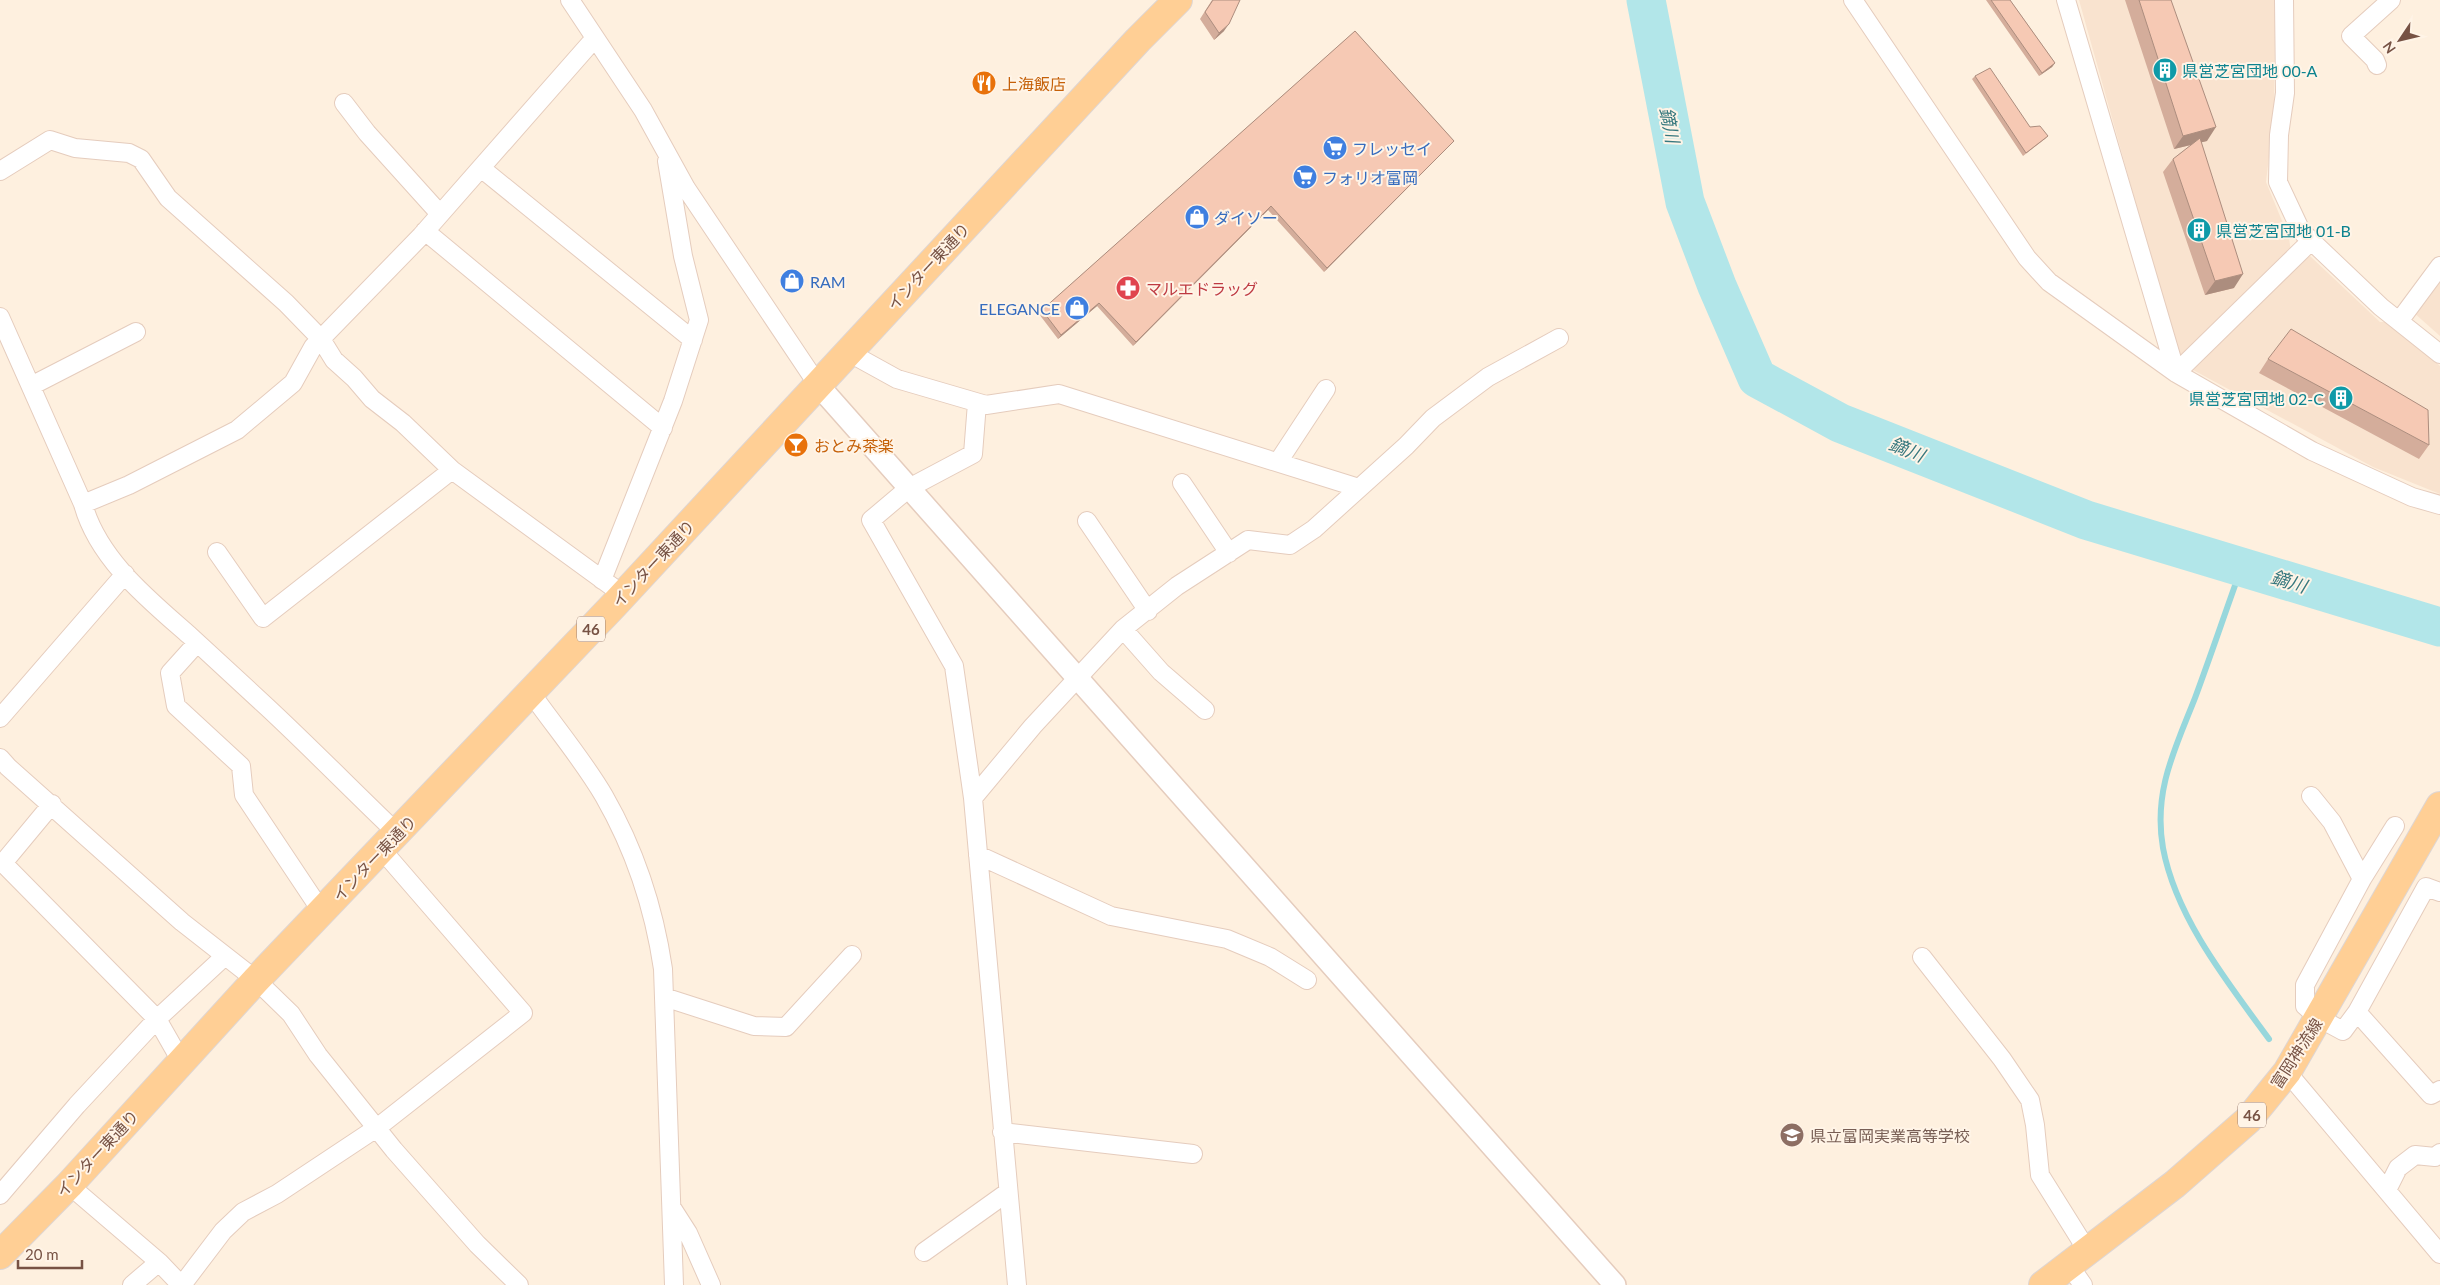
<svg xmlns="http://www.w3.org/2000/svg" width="2440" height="1285" viewBox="0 0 2440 1285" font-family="Lato,'Noto Sans JP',sans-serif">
<rect width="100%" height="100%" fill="#fef0df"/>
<!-- residential -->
<path fill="#f9e3cf" d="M2079 0H2275L2274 113 2266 182 2289 238 2291 252 2180 361Z
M2310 256 2380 322H2392L2440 366V494L2373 467 2193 370 2296 266Z
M2440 275V336L2413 312Z"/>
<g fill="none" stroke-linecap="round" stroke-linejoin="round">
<!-- stream -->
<path stroke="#97d7dc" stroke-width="6" d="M2242 566C2226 610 2211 655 2195 698 2175 749 2153 791 2163 848 2176 918 2228 983 2269 1039"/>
<!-- river -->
<path stroke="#b2e6e9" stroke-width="39" d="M1646 0 1685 202 1717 286 1757 378 1840 423 2086 520 2440 627"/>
<defs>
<path id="minor" d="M570 0 643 110 686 188 818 385
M1853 0 2027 258 2049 282 2176 373 2312 451 2412 497 2440 505
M2066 0 2176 373
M2284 0 2285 93 2279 135 2278 182 2301 231 2381 307 2440 354
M2377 65 2375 60 2351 36 2391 0
M344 103 367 133 440 214
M481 168 693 340
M0 171 50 140 75 148 129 153 141 159 168 198 286 303 321 339 334 360 354 378 372 399 403 423 452 470
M425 231 663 428
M0 317 83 504C98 559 148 599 189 635 215 659 241 683 267 707 311 748 354 792 398 834
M2400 320 2440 266
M848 352 897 379 986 405 1059 394 1359 488
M2176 373 2311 241
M31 386 136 332
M977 403 973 454 909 488 871 520 954 666 973 798 1017 1285
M1278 462 1326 389
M1182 483 1229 553
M83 504 129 485 237 430 293 383 313 347 421 236 595 38
M1087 521 1148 611
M217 552 263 618 452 470 618 591 614 605
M602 580 673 401 699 320 683 256 667 161
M1123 629 1161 672 1205 710
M197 643 170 673 176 706 241 766 244 795 322 912
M531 693C555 727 583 760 604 796 635 850 654 908 663 969L674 1285
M0 718 125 574
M0 758 8 767 182 922 256 980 291 1014 318 1055 394 1150 477 1244 519 1285
M2311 796 2332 822 2362 879
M973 798 1033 726 1123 629 1177 586 1248 540 1290 545 1314 529 1406 446 1433 418 1488 377 1559 338
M52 804 3 863 157 1019 181 1061
M2395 826 2362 879 2305 985V1006L2319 1018 2343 1031 2357 1012 2426 887 2440 892
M978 855 1111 916 1227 939 1270 957 1307 980
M1922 957 2002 1059 2030 1100 2035 1125 2040 1175 2080 1239 2086 1252
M664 997 754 1026 786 1027 852 955
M2357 1012 2431 1095 2440 1090
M2287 1072 2440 1254
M1002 1132 1193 1154
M69 1185 159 1262 181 1285
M2387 1190 2398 1168 2415 1155 2435 1157 2440 1153
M0 1195 77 1105 157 1019 225 956
M672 1208 688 1233 711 1285
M924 1252 1008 1192
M2069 1265 2083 1285
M132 1285 159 1262
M182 1285 223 1231 243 1212 277 1194 378 1127 523 1013 382 850"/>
<path id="tertiary" d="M818 385 1615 1285"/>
<path id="primary" d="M0 1255 69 1185 256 980 614 605 1138 40 1178 0
M2043 1285 2175 1184 2248 1120 2287 1072 2440 806"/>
</defs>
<!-- minor casing -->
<use href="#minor" stroke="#e5ccbd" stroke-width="20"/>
<!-- tertiary casing -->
<use href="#tertiary" stroke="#e5ccbd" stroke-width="24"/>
<!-- primary casing -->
<use href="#primary" stroke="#ded5d2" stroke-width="30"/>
<!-- minor -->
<use href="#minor" stroke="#fff" stroke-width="18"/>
<!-- tertiary -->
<use href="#tertiary" stroke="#fff" stroke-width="21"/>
<!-- primary -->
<use href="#primary" stroke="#ffcf95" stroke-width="28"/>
</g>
<!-- wall -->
<path fill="#d4ad9b" d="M1212 0 1224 31 1214 40 1200 19Z
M1986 0H2010L2055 63 2052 67 2039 76Z
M2125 0H2171L2207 141 2201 142 2234 288 2205 295 2163 172 2173 159 2191 145 2174 149Z
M1355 31 1454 141 1451 144 1324 272 1268 210 1133 346 1097 306 1058 339 1039 314 1042 310Z
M1975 76 2030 127 2048 136 2045 139 2023 156 1972 79Z
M2268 359 2429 445 2419 459 2259 373Z"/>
<!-- shaded-wall -->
<path fill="#ac8d7e" d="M1229 24 1224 31 1214 40 1219 33Z
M2055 63 2052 67 2039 76 2042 73Z
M2216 127 2207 141 2174 149 2183 136Z
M1454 141 1451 144 1324 272 1327 268Z
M1271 206 1268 210 1133 346 1136 342Z
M2243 274 2234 288 2205 295 2215 281Z
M1099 303 1097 306 1058 339 1061 335Z"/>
<!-- building -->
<path fill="#f6c9b4" stroke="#ac8d7e" d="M1213 0H1240L1229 24 1219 33 1205 12Z
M1991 0H2010L2055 63 2042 73Z
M2139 0H2171L2216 127 2183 136Z
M1355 31 1454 141 1327 268 1271 206 1136 342 1099 303 1061 335 1042 310Z
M1990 68 2030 127 2040 126 2048 136 2026 153 1975 76Z
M2200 138 2243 274 2215 281 2173 159Z
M2291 329 2428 410 2429 445 2268 359Z"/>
<!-- icons -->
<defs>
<symbol id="building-disc" viewBox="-11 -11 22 22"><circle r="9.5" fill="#0f9aa8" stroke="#fff4e7"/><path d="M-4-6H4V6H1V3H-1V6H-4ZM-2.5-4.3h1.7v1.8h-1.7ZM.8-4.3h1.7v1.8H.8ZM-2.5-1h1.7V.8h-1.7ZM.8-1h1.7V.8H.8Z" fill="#fff"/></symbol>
<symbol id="restaurant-disc" viewBox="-11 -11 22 22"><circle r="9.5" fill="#e8710a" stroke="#fff4e7"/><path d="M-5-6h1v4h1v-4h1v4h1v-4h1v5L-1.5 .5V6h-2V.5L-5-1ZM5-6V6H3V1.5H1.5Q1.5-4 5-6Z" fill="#fff"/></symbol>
<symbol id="supermarket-disc" viewBox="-11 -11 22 22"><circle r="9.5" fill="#3f7fe0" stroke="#fff4e7"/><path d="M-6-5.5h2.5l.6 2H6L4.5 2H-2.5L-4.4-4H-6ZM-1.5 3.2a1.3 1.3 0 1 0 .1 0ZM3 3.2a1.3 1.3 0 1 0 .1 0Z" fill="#fff"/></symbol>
<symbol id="shop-disc" viewBox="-11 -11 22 22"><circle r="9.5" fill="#3f7fe0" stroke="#fff4e7"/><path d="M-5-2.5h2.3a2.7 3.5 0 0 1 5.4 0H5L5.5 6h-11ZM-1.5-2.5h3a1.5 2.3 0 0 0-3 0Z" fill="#fff"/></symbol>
<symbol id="pharmacy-disc" viewBox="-11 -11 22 22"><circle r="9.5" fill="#e0444e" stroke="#fff4e7"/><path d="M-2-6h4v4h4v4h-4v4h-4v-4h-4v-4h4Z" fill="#fff"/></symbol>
<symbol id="bar-disc" viewBox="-11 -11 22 22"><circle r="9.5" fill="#e8710a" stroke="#fff4e7"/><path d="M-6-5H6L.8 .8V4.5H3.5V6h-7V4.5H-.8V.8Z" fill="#fff"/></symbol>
<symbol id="school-disc" viewBox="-11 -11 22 22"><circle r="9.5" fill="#8d6e63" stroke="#fff4e7"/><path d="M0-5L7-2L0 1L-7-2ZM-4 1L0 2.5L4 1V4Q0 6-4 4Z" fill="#fff"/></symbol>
</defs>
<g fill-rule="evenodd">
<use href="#building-disc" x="2151" y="56" width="28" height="28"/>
<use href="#restaurant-disc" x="970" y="69" width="28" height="28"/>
<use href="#supermarket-disc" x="1321" y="134" width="28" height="28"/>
<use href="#supermarket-disc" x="1291" y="163" width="28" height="28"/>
<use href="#shop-disc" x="1183" y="203" width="28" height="28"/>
<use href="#building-disc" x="2185" y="216" width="28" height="28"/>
<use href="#shop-disc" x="778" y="267" width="28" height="28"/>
<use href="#pharmacy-disc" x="1114" y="274" width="28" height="28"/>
<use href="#shop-disc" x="1063" y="294" width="28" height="28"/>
<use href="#building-disc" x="2327" y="384" width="28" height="28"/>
<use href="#bar-disc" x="782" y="431" width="28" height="28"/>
<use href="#school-disc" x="1778" y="1121" width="28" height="28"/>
</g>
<g text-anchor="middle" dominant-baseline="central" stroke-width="4" stroke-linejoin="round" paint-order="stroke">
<!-- shield labels -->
<g fill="#fff4e7" stroke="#a08375" stroke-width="1">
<rect x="577" y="616.5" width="28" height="25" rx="4"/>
<rect x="2238" y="1102.5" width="28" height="25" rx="4"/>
</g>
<g font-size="15" font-weight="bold" fill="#775244">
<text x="591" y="629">46</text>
<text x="2252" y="1115">46</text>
</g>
<!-- culture labels -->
<g font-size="16" fill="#0d838f" stroke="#fff4e7" text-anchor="start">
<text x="2182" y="70">県営芝宮団地 00-A</text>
<text x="2216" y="230">県営芝宮団地 01-B</text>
<text x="2324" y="398" text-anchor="end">県営芝宮団地 02-C</text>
</g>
<!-- food labels -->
<g font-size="16" fill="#c56008" stroke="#fff4e7" text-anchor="start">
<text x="1002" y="83">上海飯店</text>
<text x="814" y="445">おとみ茶楽</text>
</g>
<!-- shop labels -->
<g font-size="16" fill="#366cbe" stroke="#fff4e7" text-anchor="start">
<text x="1352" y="148">フレッセイ</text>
<text x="1322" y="177">フォリオ富岡</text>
<text x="1214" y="217">ダイソー</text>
<text x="810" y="281">RAM</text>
<text x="1060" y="308" text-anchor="end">ELEGANCE</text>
</g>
<!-- street labels -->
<g font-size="16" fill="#775244" stroke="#fff4e7">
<text transform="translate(928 266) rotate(-47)">インター東通り</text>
<text transform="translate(653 563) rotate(-47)">インター東通り</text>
<text transform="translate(374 858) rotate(-46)">インター東通り</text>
<text transform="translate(2296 1053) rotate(-57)">富岡神流線</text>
<text transform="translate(97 1153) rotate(-47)">インター東通り</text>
</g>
<!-- health labels -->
<g font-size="16" fill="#be3a42" stroke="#fff4e7" text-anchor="start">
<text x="1146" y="288">マルエドラッグ</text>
</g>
<!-- education labels -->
<g font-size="16" fill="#785e54" stroke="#fff4e7" text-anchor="start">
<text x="1810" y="1135">県立富岡実業高等学校</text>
</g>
<!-- water labels -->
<g font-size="18" font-style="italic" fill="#37787e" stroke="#fff4e7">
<text transform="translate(1670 125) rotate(79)">鏑川</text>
<text transform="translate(1907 449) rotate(22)">鏑川</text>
<text transform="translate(2289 581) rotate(17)">鏑川</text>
</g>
</g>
<!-- north arrow -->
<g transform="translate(2400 40) rotate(235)" stroke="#fff4e7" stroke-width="4" paint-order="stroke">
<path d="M0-4L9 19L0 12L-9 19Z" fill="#775244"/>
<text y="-8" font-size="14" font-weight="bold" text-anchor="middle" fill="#775244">N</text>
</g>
<!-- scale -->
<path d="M18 1260v8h64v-8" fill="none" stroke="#775244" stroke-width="2.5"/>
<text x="25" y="1260" font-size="15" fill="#775244" stroke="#fff4e7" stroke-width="4" paint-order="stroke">20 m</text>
</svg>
